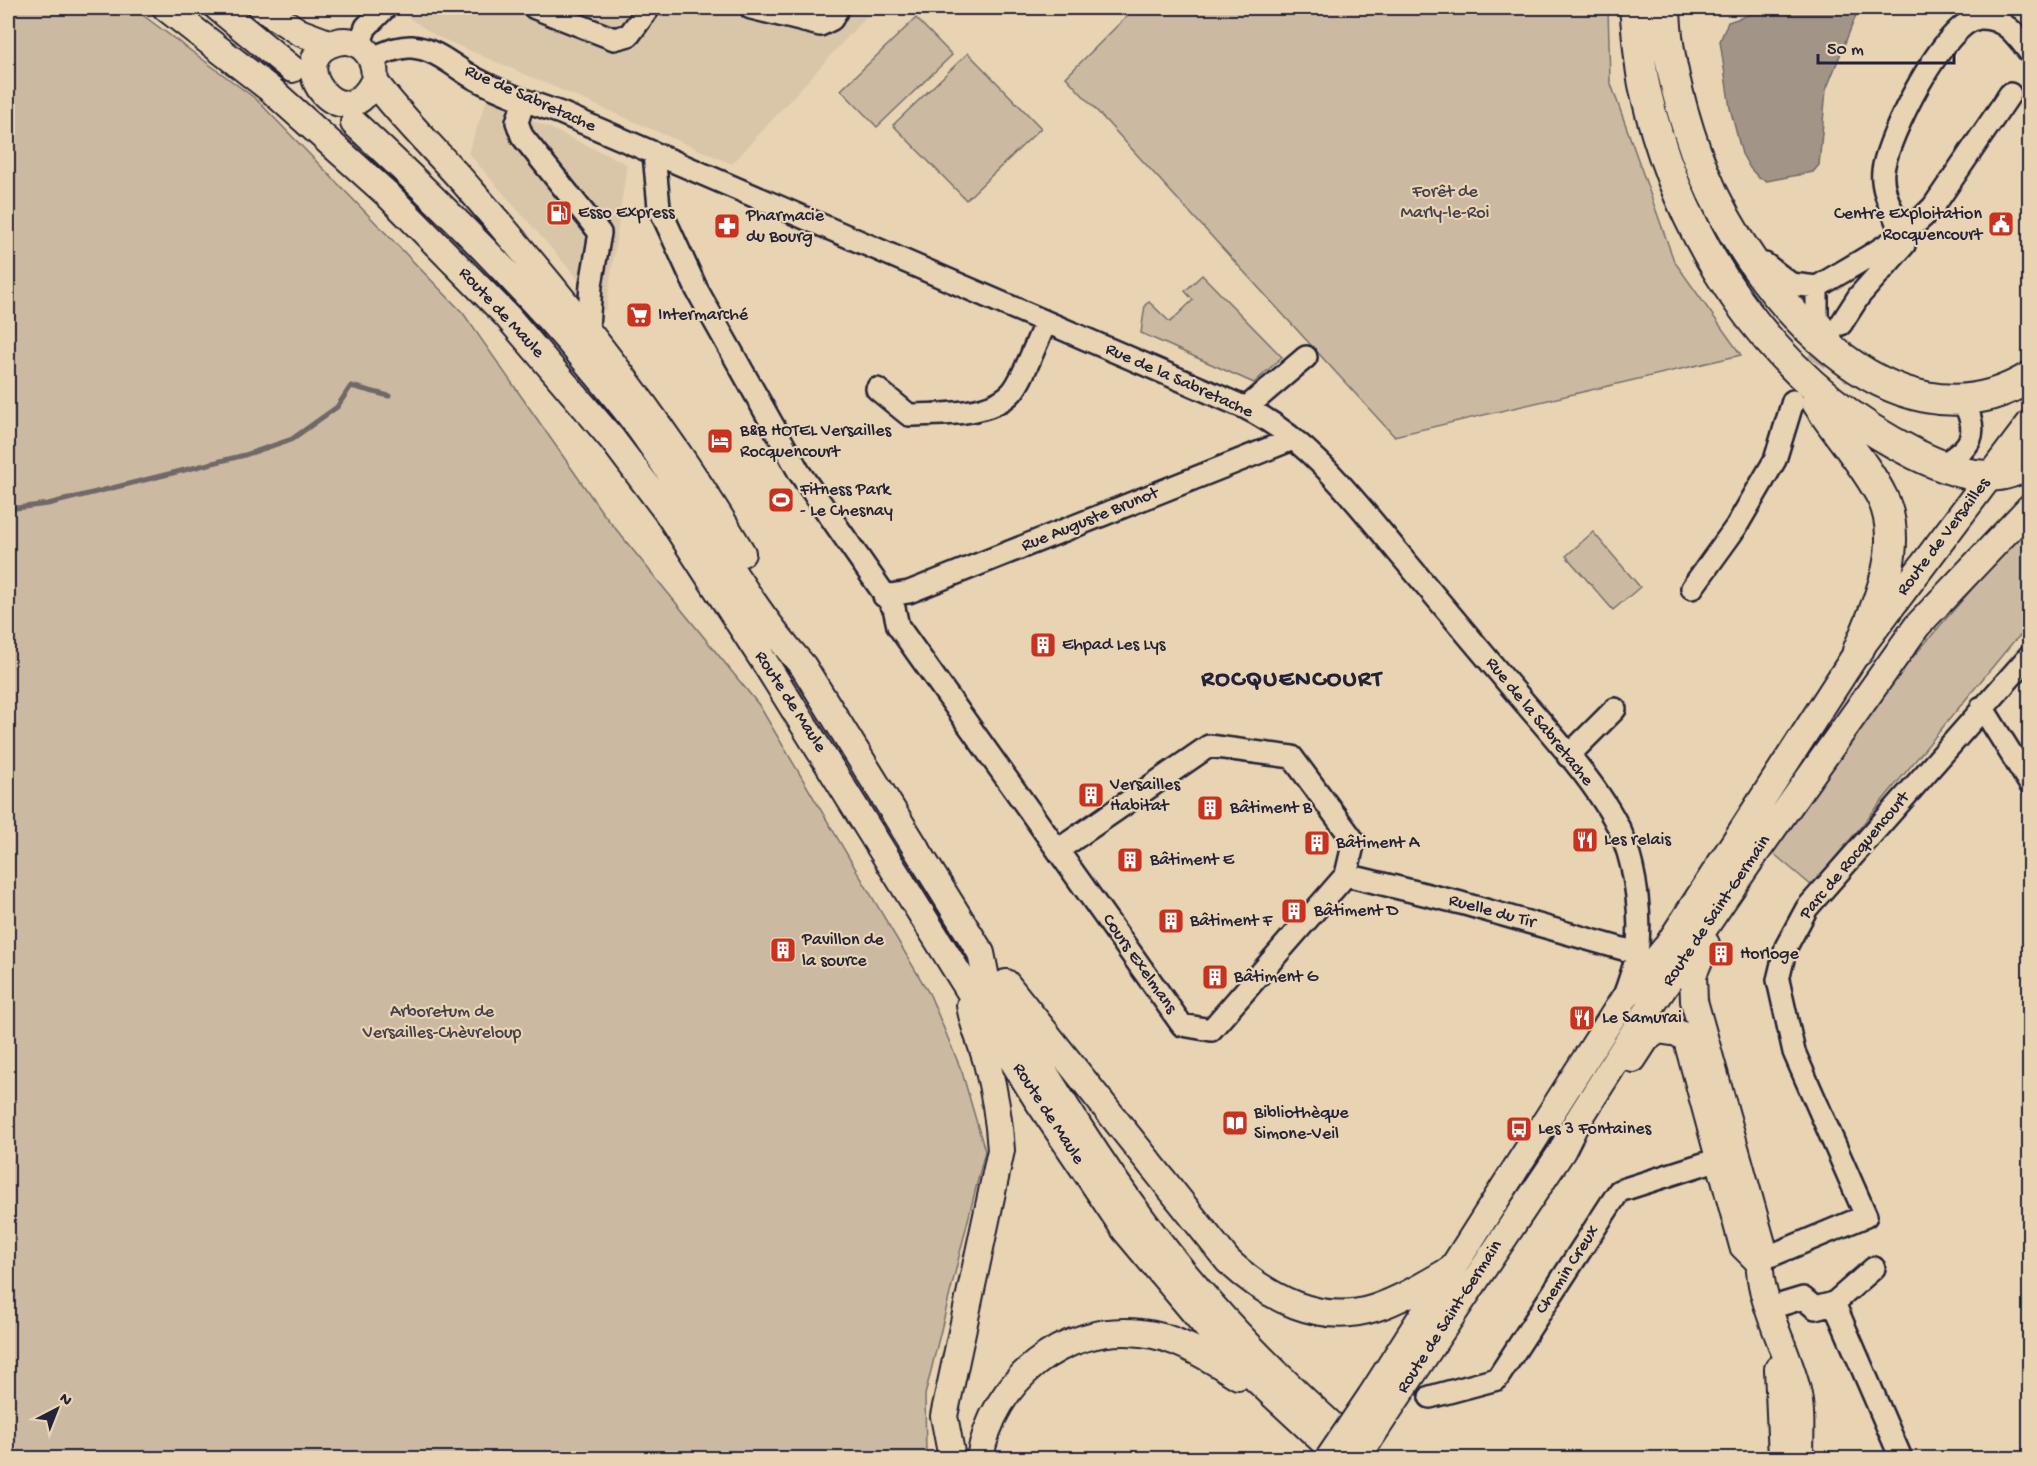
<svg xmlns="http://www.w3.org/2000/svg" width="2037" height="1466" viewBox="0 0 2037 1466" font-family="'Gochi Hand',sans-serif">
<rect width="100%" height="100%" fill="#e8d4b2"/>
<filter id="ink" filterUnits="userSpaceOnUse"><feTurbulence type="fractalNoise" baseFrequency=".0167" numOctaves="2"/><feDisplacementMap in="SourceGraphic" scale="12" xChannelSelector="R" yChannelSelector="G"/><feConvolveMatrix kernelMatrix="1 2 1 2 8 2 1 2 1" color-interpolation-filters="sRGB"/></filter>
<g filter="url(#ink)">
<!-- built -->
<path fill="#d9c6a9" d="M394 8H874L732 164 436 36Z
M487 99 627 164 606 311 468 153Z"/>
<!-- green -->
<path fill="#cbbaa1" stroke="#766e6e" stroke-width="1.5" d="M8 8H133L256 99 463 313 602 512 759 705 930 995 962 1072 985 1151 925 1395 926 1458H8Z
M1135 8H1608L1610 81 1674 261 1741 355 1394 436 1066 77Z
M916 18 952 55 877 127 841 90Z
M968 53 1041 128 966 200 893 125Z
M1202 275 1282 357 1254 383 1141 333 1145 305 1149 302 1170 322 1193 300 1185 291Z
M2029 523V628L2013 642 1812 886 1767 848 1887 687Z
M1593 532 1640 587 1613 610 1566 556Z"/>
<!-- water -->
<path fill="#a29587" stroke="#6f6769" stroke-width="1.5" d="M1762 8H1859L1826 90 1819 165 1813 172 1767 181 1759 178 1750 168 1742 154 1730 108 1720 41 1728 22 1758 12Z"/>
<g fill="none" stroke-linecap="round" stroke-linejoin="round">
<!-- stream -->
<path stroke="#6f6769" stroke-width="5" d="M8 509 48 504 245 455 292 439 337 407 351 386 389 396"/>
<!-- minor-tunnel -->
<path stroke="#c0b09a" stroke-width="21" stroke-dasharray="21 10" stroke-linecap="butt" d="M1800 389 1834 335"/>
<defs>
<path id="minor" d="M535 8 614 39 629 35 649 8
M751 8 820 25 832 19 838 8
M359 45 366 27 385 8
M372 58C385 53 398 46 412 47 437 49 454 67 474 78 502 93 531 103 561 113L1246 408C1308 439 1353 498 1397 551 1432 593 1467 634 1502 676 1538 720 1605 789 1624 840 1636 873 1642 917 1637 952 1635 966 1629 982 1624 996
M524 101 517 122 522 136 600 233 591 285 587 342
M654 154 659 207 697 290 799 472 894 608 898 626 1182 1025 1211 1030 1346 875 1354 841 1292 757 1209 746 1058 850
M1765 264 1791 284 1817 287V318L1831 338
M1817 287C1858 262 1901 241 1933 207L2010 94
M1841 324 1859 296 1904 245C1901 222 1880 196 1883 171 1887 138 1944 21 1980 18 2004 17 2017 36 2030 53
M877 389 909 415C939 414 990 416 1012 392 1023 380 1037 340 1045 324
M1246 408 1306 357
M1940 466C1971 448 1981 435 1963 401
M1692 588 1736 527 1775 460 1793 401
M884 596 909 592 1293 439
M1982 707 2030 784
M1568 756 1615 709
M1346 875 1461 903 1637 953
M1758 1261 1866 1216 1794 1052 1778 980 1786 947 1807 908 2030 655
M1834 1303 1901 1458
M1770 1308 1803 1298 1815 1308 1834 1303 1874 1268
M1430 1397 1497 1379 1619 1191 1719 1159 1729 1148"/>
<path id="major" d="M166 8 270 89 387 194 507 316 612 439 667 512 767 666 1036 1098 1125 1230 1230 1355 1341 1458
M218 8 292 69
M262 8 299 32 331 44
M374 81C342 145 279 56 337 42 361 36 378 59 374 81 404 121 441 155 473 193 571 306 666 425 742 553
M354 123C450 212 543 305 625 409 689 491 733 588 803 666L981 953 986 978C1037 1059 1085 1142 1142 1219 1205 1305 1279 1380 1360 1450
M1706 944 1693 975 1694 1001 1762 1244C1750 1288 1787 1346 1797 1390 1802 1412 1800 1436 1800 1458
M1006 983 1228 1261C1268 1298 1320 1326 1375 1308 1402 1299 1426 1284 1450 1270
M1633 1059 1646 1039 1658 1030 1678 1033 1687 1040 1743 1246 1758 1261
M1778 1369 1782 1458
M1371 1396 1623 1000 1668 945 1858 651 2030 423
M1388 1411 1562 1151 1574 1127 1639 1024 1748 864 1917 626 2030 507
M952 1458 944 1416 1001 1150C999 1120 995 1093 987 1063 982 1043 973 1026 970 1005
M980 1458C993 1381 1062 1324 1141 1333 1176 1336 1209 1358 1238 1376"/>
<path id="highway" d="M1635 8C1638 34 1639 63 1645 89 1680 242 1771 383 1915 454 1950 471 1994 489 2030 462
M1665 8C1666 58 1684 124 1703 171 1749 286 1891 463 2030 377
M1817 402C1837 434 1865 463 1882 497 1906 546 1877 606 1858 651"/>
</defs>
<!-- minor casing -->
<use href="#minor" stroke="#22223b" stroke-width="26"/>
<!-- major casing -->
<use href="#major" stroke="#22223b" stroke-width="30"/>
<!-- highway casing -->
<use href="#highway" stroke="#22223b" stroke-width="34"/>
<!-- minor -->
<use href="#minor" stroke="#e8d4b2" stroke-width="21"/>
<!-- major -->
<use href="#major" stroke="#e8d4b2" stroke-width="26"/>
<!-- highway -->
<use href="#highway" stroke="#e8d4b2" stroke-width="30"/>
<defs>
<path id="major-bridge" d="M1329 1458 1371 1396
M1357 1458 1388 1411"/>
</defs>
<!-- major-bridge casing -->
<use href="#major-bridge" stroke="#22223b" stroke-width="30" stroke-linecap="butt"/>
<!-- major-bridge -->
<use href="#major-bridge" stroke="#e8d4b2" stroke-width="26"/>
</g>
</g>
<!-- icons -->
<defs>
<symbol id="fuel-square" viewBox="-11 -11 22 22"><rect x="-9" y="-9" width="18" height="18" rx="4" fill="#c8321e" stroke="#e8d4b2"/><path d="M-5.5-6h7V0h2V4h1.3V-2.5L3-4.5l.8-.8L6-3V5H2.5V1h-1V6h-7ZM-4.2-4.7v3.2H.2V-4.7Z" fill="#fff"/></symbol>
<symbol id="civic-square" viewBox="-11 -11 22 22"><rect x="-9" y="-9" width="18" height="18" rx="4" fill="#c8321e" stroke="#e8d4b2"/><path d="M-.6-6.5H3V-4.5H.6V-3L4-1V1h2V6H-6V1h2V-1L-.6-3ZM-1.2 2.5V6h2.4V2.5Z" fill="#fff"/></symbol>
<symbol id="pharmacy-square" viewBox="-11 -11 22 22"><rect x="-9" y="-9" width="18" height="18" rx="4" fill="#c8321e" stroke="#e8d4b2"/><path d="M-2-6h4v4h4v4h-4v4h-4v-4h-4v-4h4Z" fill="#fff"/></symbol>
<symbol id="supermarket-square" viewBox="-11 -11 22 22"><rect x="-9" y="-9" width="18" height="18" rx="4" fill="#c8321e" stroke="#e8d4b2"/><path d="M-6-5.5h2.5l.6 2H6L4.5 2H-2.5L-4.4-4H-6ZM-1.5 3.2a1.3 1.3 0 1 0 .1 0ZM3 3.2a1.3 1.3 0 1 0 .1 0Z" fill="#fff"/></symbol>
<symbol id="hotel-square" viewBox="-11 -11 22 22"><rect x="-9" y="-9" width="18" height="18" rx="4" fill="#c8321e" stroke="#e8d4b2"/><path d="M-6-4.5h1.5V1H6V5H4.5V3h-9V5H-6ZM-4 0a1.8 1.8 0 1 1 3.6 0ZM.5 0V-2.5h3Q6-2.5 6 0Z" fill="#fff"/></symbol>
<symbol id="stadium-square" viewBox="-11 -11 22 22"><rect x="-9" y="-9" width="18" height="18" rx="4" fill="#c8321e" stroke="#e8d4b2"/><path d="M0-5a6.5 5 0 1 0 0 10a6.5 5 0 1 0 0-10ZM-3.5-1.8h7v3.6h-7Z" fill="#fff"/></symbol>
<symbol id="building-square" viewBox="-11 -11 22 22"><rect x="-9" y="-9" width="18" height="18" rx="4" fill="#c8321e" stroke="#e8d4b2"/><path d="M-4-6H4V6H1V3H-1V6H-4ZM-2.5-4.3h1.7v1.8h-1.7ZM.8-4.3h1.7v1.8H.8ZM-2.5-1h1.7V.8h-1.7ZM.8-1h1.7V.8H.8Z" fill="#fff"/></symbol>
<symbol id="restaurant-square" viewBox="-11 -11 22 22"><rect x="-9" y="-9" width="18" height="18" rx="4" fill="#c8321e" stroke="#e8d4b2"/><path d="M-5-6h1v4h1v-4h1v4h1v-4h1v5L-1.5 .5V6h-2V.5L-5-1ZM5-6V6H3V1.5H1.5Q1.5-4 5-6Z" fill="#fff"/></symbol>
<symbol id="library-square" viewBox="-11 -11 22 22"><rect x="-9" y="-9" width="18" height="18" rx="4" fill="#c8321e" stroke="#e8d4b2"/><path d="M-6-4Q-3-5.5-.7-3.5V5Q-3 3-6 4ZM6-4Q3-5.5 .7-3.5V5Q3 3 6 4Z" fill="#fff"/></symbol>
<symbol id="bus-square" viewBox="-11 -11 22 22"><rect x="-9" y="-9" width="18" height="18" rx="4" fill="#c8321e" stroke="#e8d4b2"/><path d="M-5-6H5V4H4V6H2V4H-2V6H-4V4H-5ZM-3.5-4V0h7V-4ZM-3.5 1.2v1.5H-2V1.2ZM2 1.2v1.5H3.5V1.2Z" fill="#fff"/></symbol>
</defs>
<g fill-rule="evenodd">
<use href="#fuel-square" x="544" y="198" width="30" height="30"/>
<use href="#civic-square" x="1986" y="209" width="30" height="30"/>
<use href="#pharmacy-square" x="712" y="211" width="30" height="30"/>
<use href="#supermarket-square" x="624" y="300" width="30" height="30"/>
<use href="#hotel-square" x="705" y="426" width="30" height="30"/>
<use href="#stadium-square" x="766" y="485" width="30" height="30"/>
<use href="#building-square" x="1028" y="630" width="30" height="30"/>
<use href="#building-square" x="1076" y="780" width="30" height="30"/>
<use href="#building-square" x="1195" y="793" width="30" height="30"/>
<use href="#restaurant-square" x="1570" y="825" width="30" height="30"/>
<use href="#building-square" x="1302" y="828" width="30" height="30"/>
<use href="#building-square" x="1115" y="845" width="30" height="30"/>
<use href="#building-square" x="1279" y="896" width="30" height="30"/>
<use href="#building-square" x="1156" y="906" width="30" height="30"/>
<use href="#building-square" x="768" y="935" width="30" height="30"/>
<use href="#building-square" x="1706" y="939" width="30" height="30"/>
<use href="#building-square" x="1200" y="962" width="30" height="30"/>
<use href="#restaurant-square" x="1567" y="1003" width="30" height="30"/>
<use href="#library-square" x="1220" y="1108" width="30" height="30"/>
<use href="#bus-square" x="1504" y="1114" width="30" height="30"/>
</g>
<g text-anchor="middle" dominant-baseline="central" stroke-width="4.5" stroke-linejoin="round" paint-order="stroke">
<!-- street labels -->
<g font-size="18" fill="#22223b" stroke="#e8d4b2">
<text transform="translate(530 99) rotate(24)">Rue de Sabretache</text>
<text transform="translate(501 313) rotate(47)">Route de Maule</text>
<text transform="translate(1179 381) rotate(24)">Rue de la Sabretache</text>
<text transform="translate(1090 520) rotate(-22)">Rue Auguste Brunot</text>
<text transform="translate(1944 537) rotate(-53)">Route de Versailles</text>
<text transform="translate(790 702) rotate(57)">Route de Maule</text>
<text transform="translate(1539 722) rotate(51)">Rue de la Sabretache</text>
<text transform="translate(1855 856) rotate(-50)">Parc de Rocquencourt</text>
<text transform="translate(1717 911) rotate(-56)">Route de Saint-Germain</text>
<text transform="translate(1492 912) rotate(15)">Ruelle du Tir</text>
<text transform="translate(1139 964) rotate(55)">Cours Exelmans</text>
<text transform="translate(1048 1114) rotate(57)">Route de Maule</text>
<text transform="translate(1568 1270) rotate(-57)">Chemin Creux</text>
<text transform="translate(1450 1317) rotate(-57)">Route de Saint-Germain</text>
</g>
<!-- park labels -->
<g font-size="18" fill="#44404f" stroke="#e8d4b2">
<text x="1445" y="192">Forêt de<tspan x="1445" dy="21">Marly-le-Roi</tspan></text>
<text x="442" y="1012">Arboretum de<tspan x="442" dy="21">Versailles-Chèvreloup</tspan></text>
</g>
<!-- poi labels -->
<g font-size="18" fill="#22223b" stroke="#e8d4b2" text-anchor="start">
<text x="578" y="213">Esso Express</text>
<text x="1982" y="214" text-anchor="end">Centre Exploitation<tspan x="1982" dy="21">Rocquencourt</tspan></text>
<text x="746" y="216">Pharmacie<tspan x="746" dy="21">du Bourg</tspan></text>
<text x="658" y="315">Intermarché</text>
<text x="740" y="431">B&amp;B HOTEL Versailles<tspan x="740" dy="21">Rocquencourt</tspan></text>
<text x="800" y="490">Fitness Park<tspan x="800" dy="21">- Le Chesnay</tspan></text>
<text x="1062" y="645">Ehpad Les Lys</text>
<text x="1110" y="785">Versailles<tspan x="1110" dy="21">Habitat</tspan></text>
<text x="1230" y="808">Bâtiment B</text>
<text x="1604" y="840">Les relais</text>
<text x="1336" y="843">Bâtiment A</text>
<text x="1150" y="860">Bâtiment E</text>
<text x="1314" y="911">Bâtiment D</text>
<text x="1190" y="921">Bâtiment F</text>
<text x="802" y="940">Pavillon de<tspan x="802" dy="21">la source</tspan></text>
<text x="1740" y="954">Horloge</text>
<text x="1234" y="977">Bâtiment G</text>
<text x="1602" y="1018">Le Samurai</text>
<text x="1254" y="1113">Bibliothèque<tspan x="1254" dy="21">Simone-Veil</tspan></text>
<text x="1538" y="1129">Les 3 Fontaines</text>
</g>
<!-- district labels -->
<g font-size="24" font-weight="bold" letter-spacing="1.5" fill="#22223b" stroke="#e8d4b2">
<text x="1292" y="680">ROCQUENCOURT</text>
</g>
</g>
<!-- margin -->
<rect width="2037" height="1466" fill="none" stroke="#e8d4b2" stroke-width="30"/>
<rect x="15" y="15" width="2007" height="1436" fill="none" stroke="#22223b" stroke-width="2" filter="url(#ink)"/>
<!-- north arrow -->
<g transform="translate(57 1409) rotate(42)" stroke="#e8d4b2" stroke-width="4.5" paint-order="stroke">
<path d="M0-4.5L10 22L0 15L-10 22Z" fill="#22223b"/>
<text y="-9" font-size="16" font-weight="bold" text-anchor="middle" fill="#22223b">N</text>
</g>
<!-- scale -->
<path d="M1818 54v9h136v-9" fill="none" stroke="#22223b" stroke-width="3"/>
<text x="1827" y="54" font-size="18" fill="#22223b" stroke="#e8d4b2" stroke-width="4.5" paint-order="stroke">50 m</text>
</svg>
